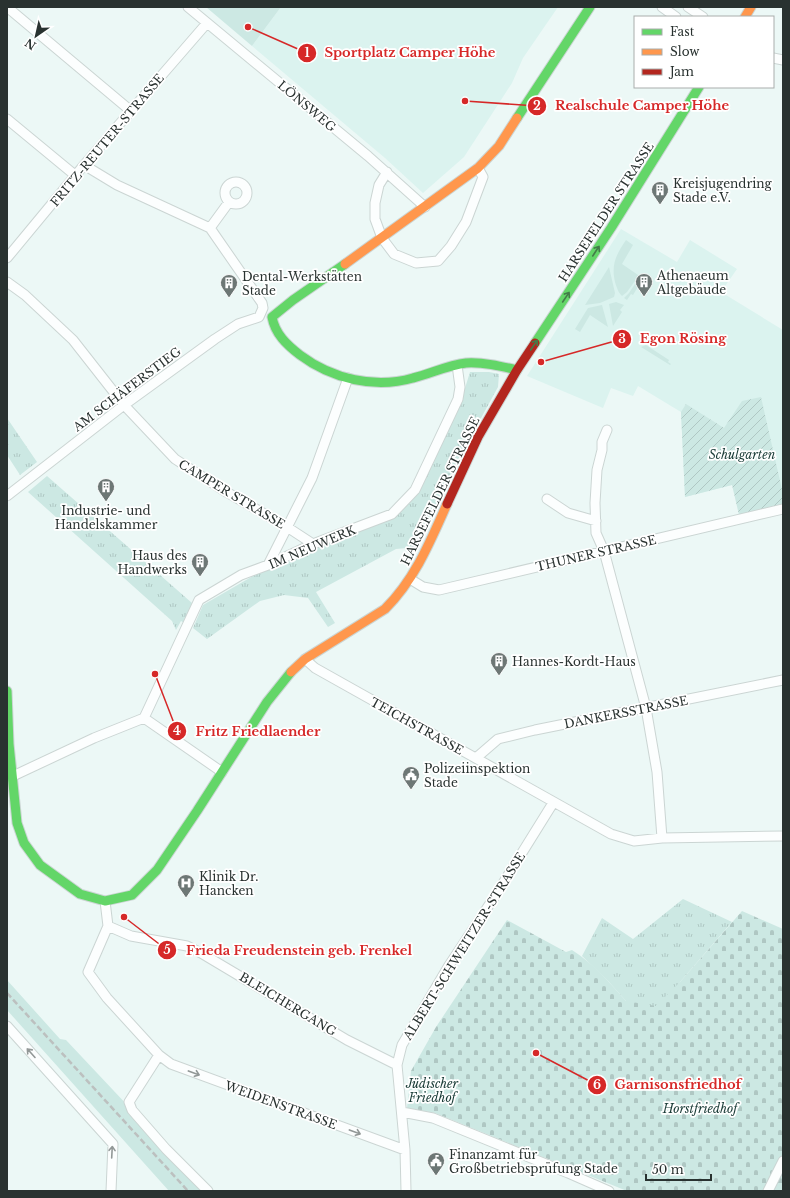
<svg xmlns="http://www.w3.org/2000/svg" width="790" height="1198" viewBox="0 0 790 1198" font-family="'Libre Baskerville',serif">
<defs>
<pattern id="cemetery-stones" width="16" height="16" patternUnits="userSpaceOnUse"><rect width="16" height="16" fill="#cce8e3"/><path d="M2 7V4a2 2 0 0 1 4 0v3zM10 15v-3a2 2 0 0 1 4 0v3z" fill="#afc7c3"/></pattern>
<pattern id="park-tufts" width="24" height="20" patternUnits="userSpaceOnUse"><rect width="24" height="20" fill="#cce8e3"/><path d="M3 7l-1-3M5 7V3M7 7l1-3M15 17l-1-3M17 17v-4M19 17l1-3" fill="none" stroke="#afc7c3"/></pattern>
<pattern id="garden-furrows" width="10" height="10" patternUnits="userSpaceOnUse"><rect width="10" height="10" fill="#cce8e3"/><path d="M-1 1l2-2M0 10L10 0M9 11l2-2" fill="none" stroke="#afc7c3"/></pattern>
</defs>
<rect width="100%" height="100%" fill="#ecf8f6"/>
<!-- built -->
<path fill="#dbf3ef" d="M281 7H558L523 58 512 83 464 157 423 193 385 158 252 46Z
M621 229 677 262 690 240 737 269 721 292 783 330V505L732 485 685 497 681 412 638 386 633 396 611 388 603 408 527 376Z"/>
<!-- grass -->
<path fill="#cce8e3" d="M206 7H281L252 46Z
M626 240 633 245 622 264 641 277 637 278 627 292 622 296C618 292 617 288 615 282 611 264 616 255 626 240Z
M609 267 615 293 614 297 600 303 585 305Z
M642 280 633 295 631 294 627 300 624 298 629 293 637 281Z
M616 302 624 305 620 310 622 312 613 326 609 304Z
M602 305 608 327 590 315 580 332 575 329 588 308Z
M646 345 669 360 668 362 671 364 670 365 641 347Z
M7 980 60 1039 66 1040 208 1191H169L7 1010Z"/>
<!-- cemetery -->
<path fill="url(#cemetery-stones)" d="M742 911 783 929V1191H627L435 1113 407 1108 411 1071 436 1027 507 920 566 952 572 950C593 963 610 983 626 1001L680 982Z"/>
<!-- park -->
<path fill="url(#park-tufts)" d="M470 372H489L499 374 498 387 468 442 418 547 396 549 316 592 335 623 328 627 308 598 284 595 260 601 207 639 193 628 203 605 267 568 393 516 421 487 461 401Z
M7 418 37 462 20 475 7 455Z
M47 476 192 603 184 623 181 621 176 630 172 621 28 492Z
M683 899 732 922 680 982 656 1006 626 1001 609 982 582 956 602 918 633 939Z"/>
<!-- garden -->
<path fill="url(#garden-furrows)" d="M761 397 783 494V505L739 515 732 485 685 497 681 412 686 404 724 428 742 401Z"/>
<g fill="none" stroke-linecap="round" stroke-linejoin="round">
<defs>
<path id="street" d="M7 7 131 111
M188 7 368 156 425 207
M662 7 676 17
M688 7 703 17
M773 58 783 60
M7 119 76 176
M387 172 379 185 375 203V219L382 238 394 254 416 263 438 261 451 246 466 222 483 177 478 168
M225 193a11 11 0 1 1 22 0a11 11 0 1 1-22 0Z
M210 228 229 202
M7 258 84 165 207 23
M7 282 25 295 73 340 124 405 175 459 223 490 287 527 313 544
M607 430 602 442V450L597 470 595 503 596 533 604 551 646 708 657 772 662 838
M7 496 124 405 215 339 238 324 259 317 263 308 262 303 210 228 117 185 84 165
M547 499 568 513 596 521
M268 565 312 478 348 378
M410 579 423 587 439 590 783 509
M305 659 315 668 611 834 634 841 662 838 783 836
M144 718 222 772
M476 758 498 739 535 730 783 680
M13 776 94 738 144 718 199 600 241 575 268 565 313 544 392 514 415 490 458 399 460 387 457 365
M105 901 108 926 88 972 107 998 159 1055 171 1064 405 1150
M108 926 131 936 187 946 201 953 347 1040 397 1065
M7 1026 113 1144 111 1191
M159 1055 129 1102 132 1110 166 1149 208 1191
M402 1112 433 1118 568 1173 609 1191
M406 1191 405 1150 397 1065 402 1045 448 967 497 893 553 803
M768 1191 783 1161"/>
<path id="fast" d="M517 118 590 7
M345 264 293 300 272 317C275 334 287 345 300 355 332 379 375 389 413 378 430 374 448 365 466 363 483 362 500 366 517 370
M535 343 611 228 699 87
M7 691 9 744 17 823 24 843 40 865 80 894 105 901 132 895 157 870 197 811 267 702 291 672"/>
<path id="slow" d="M745 17 751 7
M345 264 478 168 499 146 517 118
M291 672 305 659 385 609C415 579 430 542 447 504"/>
<path id="jam" d="M447 504 478 437 517 370 535 343"/>
</defs>
<!-- street casing -->
<use href="#street" stroke="#cbd5d3" stroke-width="11"/>
<!-- fast casing -->
<use href="#fast" stroke="#cbd5d3" stroke-width="11"/>
<!-- slow casing -->
<use href="#slow" stroke="#cbd5d3" stroke-width="11"/>
<!-- jam casing -->
<use href="#jam" stroke="#cbd5d3" stroke-width="11"/>
<!-- street -->
<use href="#street" stroke="#fcfefe" stroke-width="9"/>
<!-- fast -->
<use href="#fast" stroke="#63d668" stroke-width="9"/>
<!-- slow -->
<use href="#slow" stroke="#ff974d" stroke-width="9"/>
<!-- jam -->
<use href="#jam" stroke="#b3261e" stroke-width="9"/>
<!-- rail -->
<path stroke="#bcc0bf" stroke-width="2.5" stroke-dasharray="6 3" stroke-linecap="butt" d="M7 993 188 1191"/>
</g>
<!-- one-way arrows -->
<defs><path id="oneway-shaft" d="M-6 0H5M1.5-3L5.5 0L1.5 3" fill="none" stroke-width="1.6" stroke-linecap="round" stroke-linejoin="round"/></defs>
<g stroke="#437c49">
<use href="#oneway-shaft" transform="translate(596 251) rotate(-57)"/>
<use href="#oneway-shaft" transform="translate(566 297) rotate(-56)"/>
<use href="#oneway-shaft" transform="translate(534 345) rotate(-56)"/>
</g>
<g stroke="#929897">
<use href="#oneway-shaft" transform="translate(31 1053) rotate(-132)"/>
<use href="#oneway-shaft" transform="translate(194 1073) rotate(20)"/>
<use href="#oneway-shaft" transform="translate(355 1132) rotate(20)"/>
<use href="#oneway-shaft" transform="translate(112 1152) rotate(-87)"/>
</g>
<!-- icons -->
<defs>
<symbol id="building-pin" viewBox="-11 -11 22 30"><path d="M0 17L-7.5 6A9.5 9.5 0 1 1 7.5 6Z" fill="#6d7775" stroke="#fff"/><path d="M-4-6H4V6H1V3H-1V6H-4ZM-2.5-4.3h1.7v1.8h-1.7ZM.8-4.3h1.7v1.8H.8ZM-2.5-1h1.7V.8h-1.7ZM.8-1h1.7V.8H.8Z" fill="#fff"/></symbol>
<symbol id="civic-pin" viewBox="-11 -11 22 30"><path d="M0 17L-7.5 6A9.5 9.5 0 1 1 7.5 6Z" fill="#6d7775" stroke="#fff"/><path d="M-.6-6.5H3V-4.5H.6V-3L4-1V1h2V6H-6V1h2V-1L-.6-3ZM-1.2 2.5V6h2.4V2.5Z" fill="#fff"/></symbol>
<symbol id="hospital-pin" viewBox="-11 -11 22 30"><path d="M0 17L-7.5 6A9.5 9.5 0 1 1 7.5 6Z" fill="#6d7775" stroke="#fff"/><path d="M-5-5h3v3.5h4V-5h3V5h-3V1.5h-4V5h-3Z" fill="#fff"/></symbol>
</defs>
<g fill-rule="evenodd">
<use href="#building-pin" x="650" y="180" width="20" height="27"/>
<use href="#building-pin" x="634" y="272" width="20" height="27"/>
<use href="#building-pin" x="219" y="273" width="20" height="27"/>
<use href="#building-pin" x="96" y="477" width="20" height="27"/>
<use href="#building-pin" x="190" y="552" width="20" height="27"/>
<use href="#building-pin" x="489" y="651" width="20" height="27"/>
<use href="#civic-pin" x="401" y="765" width="20" height="27"/>
<use href="#hospital-pin" x="176" y="873" width="20" height="27"/>
<use href="#civic-pin" x="426" y="1151" width="20" height="27"/>
</g>
<g text-anchor="middle" dominant-baseline="central" stroke-width="3.5" stroke-linejoin="round" paint-order="stroke">
<!-- street labels -->
<g font-size="12" fill="#293230" stroke="#fff">
<text transform="translate(307 106) rotate(40)">LÖNSWEG</text>
<text transform="translate(107 140) rotate(-50)">FRITZ-REUTER-STRASSE</text>
<text transform="translate(606 212) rotate(-57)">HARSEFELDER STRASSE</text>
<text transform="translate(127 389) rotate(-37)">AM SCHÄFERSTIEG</text>
<text transform="translate(440 491) rotate(-64)">HARSEFELDER STRASSE</text>
<text transform="translate(232 494) rotate(31)">CAMPER STRASSE</text>
<text transform="translate(312 547) rotate(-23)">IM NEUWERK</text>
<text transform="translate(596 553) rotate(-13)">THUNER STRASSE</text>
<text transform="translate(626 712) rotate(-11)">DANKERSSTRASSE</text>
<text transform="translate(417 726) rotate(29)">TEICHSTRASSE</text>
<text transform="translate(464 946) rotate(-58)">ALBERT-SCHWEITZER-STRASSE</text>
<text transform="translate(288 1004) rotate(31)">BLEICHERGANG</text>
<text transform="translate(281 1105) rotate(20)">WEIDENSTRASSE</text>
</g>
<!-- poi labels -->
<g font-size="12" fill="#293230" stroke="#fff" text-anchor="start">
<text x="673" y="183">Kreisjugendring<tspan x="673" dy="14">Stade e.V.</tspan></text>
<text x="657" y="275">Athenaeum<tspan x="657" dy="14">Altgebäude</tspan></text>
<text x="242" y="276">Dental-Werkstätten<tspan x="242" dy="14">Stade</tspan></text>
<text x="106" y="510" text-anchor="middle">Industrie- und<tspan x="106" dy="14">Handelskammer</tspan></text>
<text x="187" y="555" text-anchor="end">Haus des<tspan x="187" dy="14">Handwerks</tspan></text>
<text x="512" y="661">Hannes-Kordt-Haus</text>
<text x="424" y="768">Polizeiinspektion<tspan x="424" dy="14">Stade</tspan></text>
<text x="199" y="876">Klinik Dr.<tspan x="199" dy="14">Hancken</tspan></text>
<text x="449" y="1154">Finanzamt für<tspan x="449" dy="14">Großbetriebsprüfung Stade</tspan></text>
</g>
<!-- park labels -->
<g font-size="12" font-style="italic" fill="#193b36" stroke="#fff">
<text x="742" y="454">Schulgarten</text>
<text x="432" y="1083">Jüdischer<tspan x="432" dy="14">Friedhof</tspan></text>
<text x="700" y="1108">Horstfriedhof</text>
</g>
</g>
<!-- callouts -->
<path fill="none" stroke="#d62828" stroke-width="1.5" d="M248 27L307 53M465 101L537 106M541 362L622 339M155 674L177 731M124 917L167 950M536 1053L597 1085"/>
<g fill="#d62828" stroke="#fff" stroke-width="1.5">
<circle cx="248" cy="27" r="4"/>
<circle cx="465" cy="101" r="4"/>
<circle cx="541" cy="362" r="4"/>
<circle cx="155" cy="674" r="4"/>
<circle cx="124" cy="917" r="4"/>
<circle cx="536" cy="1053" r="4"/>
<circle cx="307" cy="53" r="10"/>
<circle cx="537" cy="106" r="10"/>
<circle cx="622" cy="339" r="10"/>
<circle cx="177" cy="731" r="10"/>
<circle cx="167" cy="950" r="10"/>
<circle cx="597" cy="1085" r="10"/>
</g>
<g font-size="12" text-anchor="middle" font-weight="bold" fill="#fff">
<text x="307" y="57">1</text>
<text x="537" y="110">2</text>
<text x="622" y="343">3</text>
<text x="177" y="735">4</text>
<text x="167" y="954">5</text>
<text x="597" y="1089">6</text>
</g>
<g font-size="13" text-anchor="middle" font-weight="bold" fill="#d62828" stroke="#fff" stroke-width="3.5" stroke-linejoin="round" paint-order="stroke">
<text x="410" y="57">Sportplatz Camper Höhe</text>
<text x="642" y="110">Realschule Camper Höhe</text>
<text x="683" y="343">Egon Rösing</text>
<text x="258" y="736">Fritz Friedlaender</text>
<text x="299" y="955">Frieda Freudenstein geb. Frenkel</text>
<text x="678" y="1089">Garnisonsfriedhof</text>
</g>
<!-- border -->
<rect width="790" height="1198" fill="none" stroke="#293230" stroke-width="16"/>
<!-- legend -->
<rect x="634" y="16" width="140" height="72" fill="#ffffff" stroke="#a9adac"/>
<rect x="642" y="29" width="20" height="6" fill="#63d668" stroke="#a9adac"/>
<text x="670" y="36" font-size="12" fill="#293230">Fast</text>
<rect x="642" y="49" width="20" height="6" fill="#ff974d" stroke="#a9adac"/>
<text x="670" y="56" font-size="12" fill="#293230">Slow</text>
<rect x="642" y="69" width="20" height="6" fill="#b3261e" stroke="#a9adac"/>
<text x="670" y="76" font-size="12" fill="#293230">Jam</text>
<!-- north arrow -->
<g transform="translate(36 36) rotate(214)" stroke="#ffffff" stroke-width="3" paint-order="stroke">
<path d="M0-3L7 15L0 10L-7 15Z" fill="#293230"/>
<text y="-6" font-size="11" font-weight="bold" text-anchor="middle" fill="#293230">N</text>
</g>
<!-- scale -->
<path d="M646 1174v6h65v-6" fill="none" stroke="#293230" stroke-width="2"/>
<text x="652" y="1174" font-size="12" fill="#293230" stroke="#ffffff" stroke-width="3" paint-order="stroke">50 m</text>
</svg>
